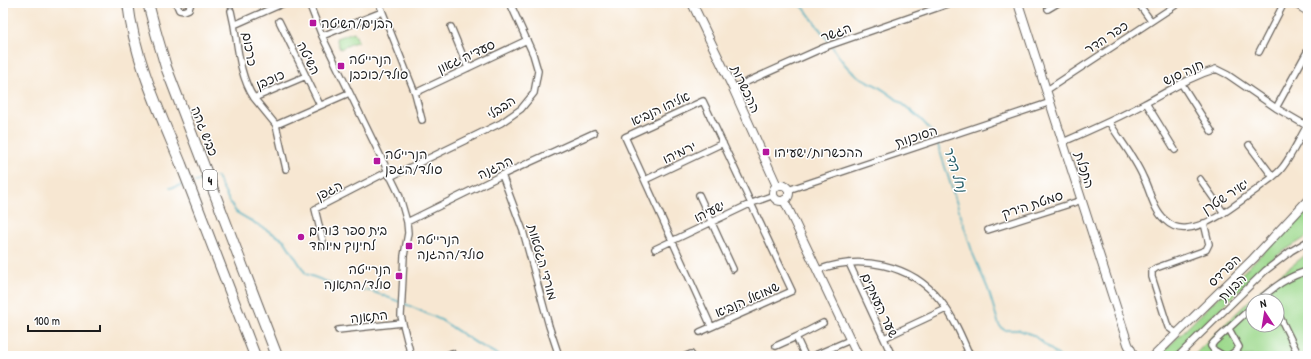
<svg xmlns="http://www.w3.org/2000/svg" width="1311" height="359" viewBox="0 0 1311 359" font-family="'Patrick Hand','Playpen Sans Hebrew',sans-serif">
<rect width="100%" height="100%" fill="#fff"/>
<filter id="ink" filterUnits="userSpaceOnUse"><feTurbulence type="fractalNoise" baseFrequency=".025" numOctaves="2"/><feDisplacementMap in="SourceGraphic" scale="8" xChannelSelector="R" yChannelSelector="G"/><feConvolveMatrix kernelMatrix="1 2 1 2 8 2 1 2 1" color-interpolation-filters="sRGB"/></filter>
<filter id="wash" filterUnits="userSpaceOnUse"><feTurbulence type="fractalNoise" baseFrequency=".012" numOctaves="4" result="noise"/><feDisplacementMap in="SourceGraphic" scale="16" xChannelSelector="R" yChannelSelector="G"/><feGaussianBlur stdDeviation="0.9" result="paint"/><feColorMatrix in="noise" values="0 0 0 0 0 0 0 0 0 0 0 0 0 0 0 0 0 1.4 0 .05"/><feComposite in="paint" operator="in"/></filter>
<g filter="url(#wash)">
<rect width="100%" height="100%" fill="#f7e7d2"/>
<!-- green -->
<path fill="#9dd98d" stroke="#5c7a54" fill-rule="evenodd" d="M354 32 358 41 340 49 336 38Z
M1308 208V236L1279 254 1261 269 1174 354 1171 356H1159Z
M1308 253V356H1193L1258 292ZM1253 301H1277V325H1253Z"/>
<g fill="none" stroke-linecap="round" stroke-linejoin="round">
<!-- stream -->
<path stroke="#3ca9bc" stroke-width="1.5" d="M797 3 804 8 830 43
M832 46C838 56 845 67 855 74 862 79 870 82 877 86 892 95 930 123 936 139
M937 142 973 254 988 289 999 325 1004 330H1019L1033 335 1059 356
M215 177H217L226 195 236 212 284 240 306 274 344 288 371 291 400 302
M195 182 203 180
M170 188 182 185
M403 303 441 320 476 343 500 356"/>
</g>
</g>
<g filter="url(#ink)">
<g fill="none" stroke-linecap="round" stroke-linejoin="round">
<defs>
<path id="street" d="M176 3 179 10 184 11 189 9 191 3
M309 3 322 36 399 194 407 222 408 233 404 256 401 316 411 356
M379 3 415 93 422 120
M1138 3 1151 21
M1048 9 1058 3
M231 11 234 25
M279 21 320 105
M451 27 468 68
M322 36 382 12
M1259 52 1284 3
M1181 83 1212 132
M733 88 825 47 951 3
M1047 90 1179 3
M415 93 527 40
M254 98C240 77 238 49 234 25L284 3
M1146 103 1175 150
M1276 108 1308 50
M1109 122C1120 140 1135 158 1143 177 1150 190 1153 210 1165 220 1171 226 1179 229 1187 228 1211 226 1237 203 1256 190 1264 183 1275 177 1282 168 1291 157 1300 137 1308 124
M276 125 349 93
M1063 142C1091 130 1118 118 1144 104 1169 91 1189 77 1216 69L1228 75 1276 108 1307 126
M1249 145 1273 177
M286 169 276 125 254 98 306 76
M502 175 523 231 549 326 559 356
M390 177 501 123 521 109 534 93 538 71 533 54 510 3
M1200 179 1224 213
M645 180 723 143
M788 190 1051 102
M699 195 733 269
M407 222 502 175 594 133
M988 230 1082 200
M324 246 315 209 387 172
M655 249 752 203 774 195
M849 263 892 356
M818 270C860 254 911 264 940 300 953 316 962 337 970 356
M1265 295 1271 301
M1258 301C1274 287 1288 276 1308 271
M1277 311 1299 356
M1229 329 1239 347 1237 350 1229 356
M338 330 402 323
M700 332 792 291 703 101 625 137 711 326
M1176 333 1168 327 1152 277V271L1156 268 1206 250 1209 244 1204 223
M884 338 946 309
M776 346 796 337
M445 356 452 353
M686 356 691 354 692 356
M805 356 796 337 823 323
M813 356 850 340
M961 356 969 352
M1178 356 1265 271 1291 251 1308 241
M1224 356 1214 350 1211 346 1214 342 1253 306"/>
<path id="secondary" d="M692 3 733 88 777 186
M1018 3 1128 344 1134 356
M1295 3 1308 11
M773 193a8 8 0 1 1 16 0a8 8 0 1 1-16 0Z
M784 200 858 356
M1154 356 1253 259 1308 200"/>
<path id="highway" d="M128 3C134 58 160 113 181 164 206 228 230 292 255 356
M148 3 156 33 166 67 277 356"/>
</defs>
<!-- street casing -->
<use href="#street" stroke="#69635c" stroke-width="8"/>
<!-- secondary casing -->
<use href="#secondary" stroke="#69635c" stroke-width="10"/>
<!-- highway casing -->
<use href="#highway" stroke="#69635c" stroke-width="12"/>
<!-- street -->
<use href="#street" stroke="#fff" stroke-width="5.5"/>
<!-- secondary -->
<use href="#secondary" stroke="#fff" stroke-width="8"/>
<!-- highway -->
<use href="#highway" stroke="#fff" stroke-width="10"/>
</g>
</g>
<!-- markers -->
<g fill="#b5179e" stroke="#fff" stroke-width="1.5">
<rect x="309" y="19" width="8" height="8" rx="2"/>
<rect x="337" y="62" width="8" height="8" rx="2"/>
<rect x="762" y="148" width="8" height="8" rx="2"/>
<rect x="373" y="157" width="8" height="8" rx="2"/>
<circle cx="301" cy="237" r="4"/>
<rect x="405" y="242" width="8" height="8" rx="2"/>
<rect x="395" y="272" width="8" height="8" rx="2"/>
</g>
<g text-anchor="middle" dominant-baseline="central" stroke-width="3" stroke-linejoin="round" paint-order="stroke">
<!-- shield labels -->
<rect fill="#fff" stroke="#606060" stroke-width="1" x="203" y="170" width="14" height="20" rx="3"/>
<g font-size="12" font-weight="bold" fill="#1c1c1c">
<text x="210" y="180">4</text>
</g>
<!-- poi labels -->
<g font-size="13" fill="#1c1c1c" stroke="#fff" text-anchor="start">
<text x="321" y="23">הבנים/השיטה</text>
<text x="349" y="59">הנרייטה<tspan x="349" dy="15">סולד/כוכבן</tspan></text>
<text x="774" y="152">ההכשרות/ישעיהו</text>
<text x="385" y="154">הנרייטה<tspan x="385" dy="15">סולד/הגפן</tspan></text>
<text x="309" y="230">בית ספר צורים<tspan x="309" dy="15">לחינוך מיוחד</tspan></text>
<text x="417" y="239">הנרייטה<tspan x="417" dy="15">סולד/ההגנה</tspan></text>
<text x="391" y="269" text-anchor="end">הנרייטה<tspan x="391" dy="15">סולד/התאנה</tspan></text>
</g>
<!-- street labels -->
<g font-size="13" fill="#1c1c1c" stroke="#fff">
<text transform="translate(836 32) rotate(-20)">הגשר</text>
<text transform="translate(1106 37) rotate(-33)">כפר הדר</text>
<text transform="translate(250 49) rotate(80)">כרכום</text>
<text transform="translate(466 56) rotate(-25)">סעדיה גאון</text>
<text transform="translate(309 58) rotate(64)">השיטה</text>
<text transform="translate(1183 72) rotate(-25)">חנה סנש</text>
<text transform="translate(270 79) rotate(-23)">כוכבן</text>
<text transform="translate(746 89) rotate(65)">ההכשרות</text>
<text transform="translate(501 107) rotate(-34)">הבבלי</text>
<text transform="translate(660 108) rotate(-25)">אליהו הנביא</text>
<text transform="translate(205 131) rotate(69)">כביש גהה</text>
<text transform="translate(916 136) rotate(-18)">הסוכנות</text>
<text transform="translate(679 152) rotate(-25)">ירמיהו</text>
<text transform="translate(495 167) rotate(-25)">ההגנה</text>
<text transform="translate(1085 170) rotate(72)">התכלת</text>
<text transform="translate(329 190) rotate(-27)">הגפן</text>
<text transform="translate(1225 196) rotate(-33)">יאיר שטרן</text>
<text transform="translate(1032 204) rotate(-18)">סמטת הירק</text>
<text transform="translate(709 211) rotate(-26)">ישעיהו</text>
<text transform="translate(543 262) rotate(74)">מורדי הגטאות</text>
<text transform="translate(1224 270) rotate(-44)">הפרדס</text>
<text transform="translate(1232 287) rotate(-44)">הבנות</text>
<text transform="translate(747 299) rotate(-24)">שמואל הנביא</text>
<text transform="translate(880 305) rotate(65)">שער העמקים</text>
<text transform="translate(369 316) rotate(-6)">התאנה</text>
</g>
<!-- water labels -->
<g font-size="14" font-style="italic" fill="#2c626c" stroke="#fff">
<text transform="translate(956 169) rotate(72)">נחל הדר</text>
</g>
</g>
<!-- margin -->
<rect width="1311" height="359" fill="none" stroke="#fff" stroke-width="16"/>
<!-- north arrow -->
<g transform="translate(1265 313) rotate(348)"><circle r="19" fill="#ffffff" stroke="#a4a4a4"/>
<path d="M0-3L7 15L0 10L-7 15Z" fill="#b5179e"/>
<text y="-6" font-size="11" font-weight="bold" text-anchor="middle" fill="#1c1c1c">N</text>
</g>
<!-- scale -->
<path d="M28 325v6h72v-6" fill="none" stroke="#1c1c1c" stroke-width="2"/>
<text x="34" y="325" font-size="12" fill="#1c1c1c" stroke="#ffffff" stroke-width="3" paint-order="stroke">100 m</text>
</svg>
